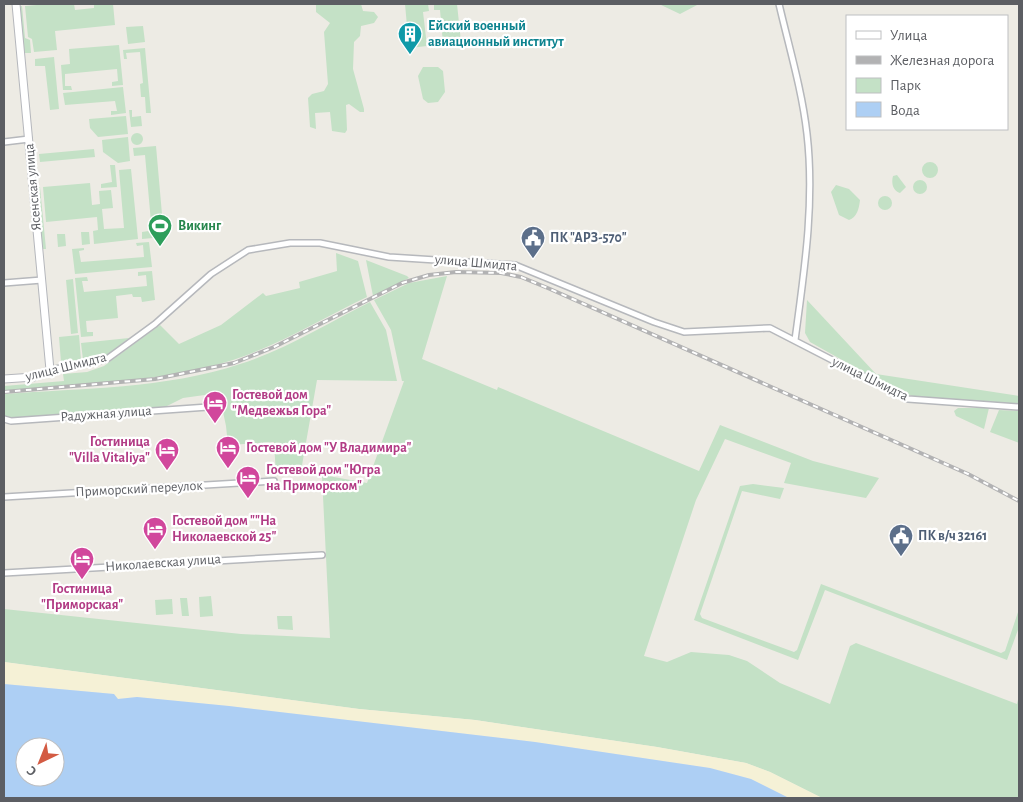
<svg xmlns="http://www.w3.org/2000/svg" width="1023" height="802" viewBox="0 0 1023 802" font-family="'Alegreya Sans',sans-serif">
<rect width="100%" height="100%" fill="#edebe4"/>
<!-- green -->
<path fill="#c4e1c6" d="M48 4H74L75 10 94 8V4H113L115 25 55 31 57 50 34 52 32 39 28 37 25 6Z
M316 4H361L363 11 374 12 378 17 374 23 361 26 360 36 354 42 353 69 364 109V112H360L349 104 346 105 347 130 345 133 332 131 330 112 315 113 316 129 310 127 308 98 312 94 324 91 328 84 324 32 330 23 316 12Z
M405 4H428L429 11 423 12 427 46 409 48Z
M434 4H457L461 42 443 44 440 10H434Z
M659 4H699L680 14Z
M22 6 25 38 30 40 31 53H23L18 7Z
M143 26 145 42 128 44 126 27Z
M119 45 123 85 112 86V82L118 81 117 69 65 74V86H71L72 90H63L61 65 70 64 69 49Z
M145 48 151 113H146L145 97H141L140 84 143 83 140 52 126 53 127 59H124L123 50Z
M54 57 59 109 50 110 45 66H35V59Z
M423 67H438L443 71 445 92 438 102 428 103 423 99 418 76Z
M123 87 126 113 111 115V111H117L115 101 65 105 63 93Z
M129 110H132V117L141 116 142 126 131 127Z
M126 116 128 134 98 137 90 128 89 119Z
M131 139a6 6 0 1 1 12 0a6 6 0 1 1-12 0Z
M128 137 130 161 118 163 103 152 102 140Z
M156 146 164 237 142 239V232L155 230V222H151L145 155 134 156 133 148Z
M94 149 95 157 40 162 39 154Z
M922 170a8 8 0 1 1 16 0a8 8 0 1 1-16 0Z
M110 165H115L117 187 101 188V184L112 182Z
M131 169 138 239 94 244 93 231 98 230 97 217 46 222 43 187 90 183 92 205 100 204 99 191 111 190 113 208 102 209 104 229 124 228 119 170Z
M897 175 906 187 900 193C893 191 891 183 893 176Z
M913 187a7 7 0 1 1 14 0a7 7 0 1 1-14 0Z
M836 185 849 189 860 200C859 209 857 217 849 220L839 215 831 192Z
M40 187 46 249H42L36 188Z
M878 203a7 7 0 1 1 14 0a7 7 0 1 1-14 0Z
M81 232H89L90 244 82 245Z
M57 234H65L66 246 58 247Z
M149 242 152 267 75 274 72 249 84 248V250L79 251 81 262 144 257 143 245 137 246 136 243Z
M336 253 358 261 367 297C323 318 279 345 233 360 160 383 79 384 4 391V386L64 381 63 374 87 372 104 366 160 325 179 344 221 325 263 293 266 296 300 288 299 282 337 271Z
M366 260 407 276 409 278 373 296Z
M152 271 155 300 142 302 141 297H133L132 294 116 296 118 318 86 321 87 332H93V336L81 337 75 278 87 277 88 281H82L84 292 147 286 146 275 138 276V272Z
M447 276 422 359 497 390 498 387 699 471 720 425 813 461 879 478 866 498 784 483 791 463 725 439 696 500 644 656 667 662 691 652 729 655 747 661 780 683 830 704 850 646 856 643 1017 704 1019 695V798H822L770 772 746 763 657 747 475 720 359 709 4 662V609L241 634 330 638 322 476 276 475 274 442 228 445 226 426 219 393 183 398 163 408 10 418 4 416V394C82 388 165 389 240 364 285 350 328 323 370 302L386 330 397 381 317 380 301 471 367 483 404 381H402L391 330 374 300 409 283Z
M73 279 78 333 71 334 66 280Z
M807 300 876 374 1019 396V405L913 396 899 392 810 342 805 333Z
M79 335 81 360 61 362 59 337Z
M129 338 102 359 83 360 81 343Z
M958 408H989L984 429 956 416 954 411Z
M999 410 1019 411V443L990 432Z
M753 484 784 488 780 499 742 491 700 614 702 618 794 652 797 650 821 584 1001 653 1005 651 1019 609V627L1007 660 825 590 798 660 694 620 740 486Z
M211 596 213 616 200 617 199 597Z
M180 598H187L189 616H182Z
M172 599 173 614 156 615 155 600Z
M277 616H292L293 630 278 629Z"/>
<!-- sand -->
<path fill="#f5f1d6" d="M4 662 359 709 475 720 657 747 746 763 770 772 822 798H789L751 779 710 768 535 742 229 706 137 697 117 699 114 694 4 684Z"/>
<!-- water -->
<path fill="#adcff4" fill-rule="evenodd" d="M4 684 114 694 118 699 137 697 229 706 535 742 710 768 751 779 789 798H4ZM25 747H55V777H25Z"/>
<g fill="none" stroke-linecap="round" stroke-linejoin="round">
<defs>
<path id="street" d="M779 4C789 47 802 90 807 134 815 203 804 273 795 340
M4 142 29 139
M4 283 42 280
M50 370 107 359 155 324 211 274 248 250 290 243H320L389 257 515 265 654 322 684 332 770 328 908 399 1019 407
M4 419 11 421 208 407
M4 497 274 481
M4 573 322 555"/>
<path id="secondary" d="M4 379 34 377 50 370 16 4"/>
</defs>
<!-- street casing -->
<use href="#street" stroke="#b6b8bc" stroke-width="8"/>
<!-- secondary casing -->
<use href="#secondary" stroke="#b5b7bc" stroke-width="9"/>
<!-- street -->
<use href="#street" stroke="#fff" stroke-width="5"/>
<!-- secondary -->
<use href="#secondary" stroke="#fff" stroke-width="7"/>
<defs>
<path id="rail" d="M4 392 155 379 234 363 274 347 402 283 429 275 456 272 501 273 521 277 550 289 968 474 1019 501"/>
</defs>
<!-- rail casing -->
<use href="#rail" stroke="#b2b2b3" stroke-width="4"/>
<!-- rail -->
<use href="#rail" stroke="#fff" stroke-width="2" stroke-dasharray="5.5" stroke-linecap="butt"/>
</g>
<!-- icons -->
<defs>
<symbol id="building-pin" viewBox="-11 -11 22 30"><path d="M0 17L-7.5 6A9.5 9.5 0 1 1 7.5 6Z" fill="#0f9aa8" stroke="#fff"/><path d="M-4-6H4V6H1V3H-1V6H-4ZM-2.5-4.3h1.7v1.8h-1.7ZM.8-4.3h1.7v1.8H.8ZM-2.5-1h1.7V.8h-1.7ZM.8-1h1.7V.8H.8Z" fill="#fff"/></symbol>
<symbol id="stadium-pin" viewBox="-11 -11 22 30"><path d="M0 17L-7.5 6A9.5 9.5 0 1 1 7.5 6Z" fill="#2e9e5b" stroke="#fff"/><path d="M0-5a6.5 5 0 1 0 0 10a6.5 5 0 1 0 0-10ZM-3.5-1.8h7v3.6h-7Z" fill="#fff"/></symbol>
<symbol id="civic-pin" viewBox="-11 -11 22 30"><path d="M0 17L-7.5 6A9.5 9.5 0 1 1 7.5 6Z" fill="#5c6f8a" stroke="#fff"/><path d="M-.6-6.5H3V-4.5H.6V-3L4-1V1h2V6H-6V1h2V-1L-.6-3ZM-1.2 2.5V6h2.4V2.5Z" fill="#fff"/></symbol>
<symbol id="hotel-pin" viewBox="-11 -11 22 30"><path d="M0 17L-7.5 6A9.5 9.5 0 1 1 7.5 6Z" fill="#d1479c" stroke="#fff"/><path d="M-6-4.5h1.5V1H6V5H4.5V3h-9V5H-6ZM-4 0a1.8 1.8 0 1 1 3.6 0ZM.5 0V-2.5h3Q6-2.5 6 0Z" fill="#fff"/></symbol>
</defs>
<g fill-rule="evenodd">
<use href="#building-pin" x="396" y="20" width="28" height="38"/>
<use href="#stadium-pin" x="146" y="212" width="28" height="38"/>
<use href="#civic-pin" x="519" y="224" width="28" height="38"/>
<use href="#hotel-pin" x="201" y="389" width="28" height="38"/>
<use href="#hotel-pin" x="214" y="434" width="28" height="38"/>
<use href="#hotel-pin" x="153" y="436" width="28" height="38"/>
<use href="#hotel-pin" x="234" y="464" width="28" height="38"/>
<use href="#hotel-pin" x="141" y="515" width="28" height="38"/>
<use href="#civic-pin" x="887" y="522" width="28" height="38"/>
<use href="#hotel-pin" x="68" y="545" width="28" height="38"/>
</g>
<g text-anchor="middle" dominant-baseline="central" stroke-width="4.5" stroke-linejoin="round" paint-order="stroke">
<!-- culture labels -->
<g font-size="14" font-weight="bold" fill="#0d838f" stroke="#fff" text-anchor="start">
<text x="428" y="26">Ейский военный<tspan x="428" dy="16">авиационный институт</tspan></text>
</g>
<!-- street labels -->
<g font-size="14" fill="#5c5e63" stroke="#fff">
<text transform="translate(33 187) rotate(-95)">Ясенская улица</text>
<text transform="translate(476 263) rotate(5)">улица Шмидта</text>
<text transform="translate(66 367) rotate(-14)">улица Шмидта</text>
<text transform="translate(870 379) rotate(26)">улица Шмидта</text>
<text transform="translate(106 414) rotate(-4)">Радужная улица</text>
<text transform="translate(139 489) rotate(-3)">Приморский переулок</text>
<text transform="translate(163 563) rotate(-4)">Николаевская улица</text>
</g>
<!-- leisure labels -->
<g font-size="14" font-weight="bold" fill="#27864d" stroke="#fff" text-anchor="start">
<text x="178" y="226">Викинг</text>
</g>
<!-- service labels -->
<g font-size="14" font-weight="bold" fill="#4e5e75" stroke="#fff" text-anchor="start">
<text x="550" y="238">ПК "АРЗ-570"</text>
<text x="918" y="536">ПК в/ч 32161</text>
</g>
<!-- hotel labels -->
<g font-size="14" font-weight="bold" fill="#b23c85" stroke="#fff" text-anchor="start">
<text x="232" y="395">Гостевой дом<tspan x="232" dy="16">"Медвежья Гора"</tspan></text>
<text x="150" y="442" text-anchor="end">Гостиница<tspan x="150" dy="16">"Villa Vitaliya"</tspan></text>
<text x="246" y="448">Гостевой дом "У Владимира"</text>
<text x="266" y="470">Гостевой дом "Югра<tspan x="266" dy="16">на Приморском"</tspan></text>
<text x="172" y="521">Гостевой дом ""На<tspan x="172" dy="16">Николаевской 25"</tspan></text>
<text x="82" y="589" text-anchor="middle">Гостиница<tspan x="82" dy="16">"Приморская"</tspan></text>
</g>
</g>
<!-- border -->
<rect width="1023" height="802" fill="none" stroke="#5c5e63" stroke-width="10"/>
<!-- legend -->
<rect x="846" y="15" width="162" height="115" fill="#ffffff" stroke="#bebfc1"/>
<rect x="856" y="31" width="25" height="8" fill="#ffffff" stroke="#bebfc1"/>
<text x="890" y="40" font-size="15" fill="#5c5e63">Улица</text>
<rect x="856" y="56" width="25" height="8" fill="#b2b2b3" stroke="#bebfc1"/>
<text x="890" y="65" font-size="15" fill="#5c5e63">Железная дорога</text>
<rect x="856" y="78" width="25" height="15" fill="#c4e1c6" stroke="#bebfc1"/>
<text x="890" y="90" font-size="15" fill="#5c5e63">Парк</text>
<rect x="856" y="102" width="25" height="15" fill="#adcff4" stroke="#bebfc1"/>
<text x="890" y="115" font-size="15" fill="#5c5e63">Вода</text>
<!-- north arrow -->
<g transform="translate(40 762) rotate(223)"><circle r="24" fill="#ffffff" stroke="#bebfc1"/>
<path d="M0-4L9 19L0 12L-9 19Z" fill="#d35b43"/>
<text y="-8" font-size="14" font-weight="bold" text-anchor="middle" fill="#5c5e63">С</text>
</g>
</svg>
